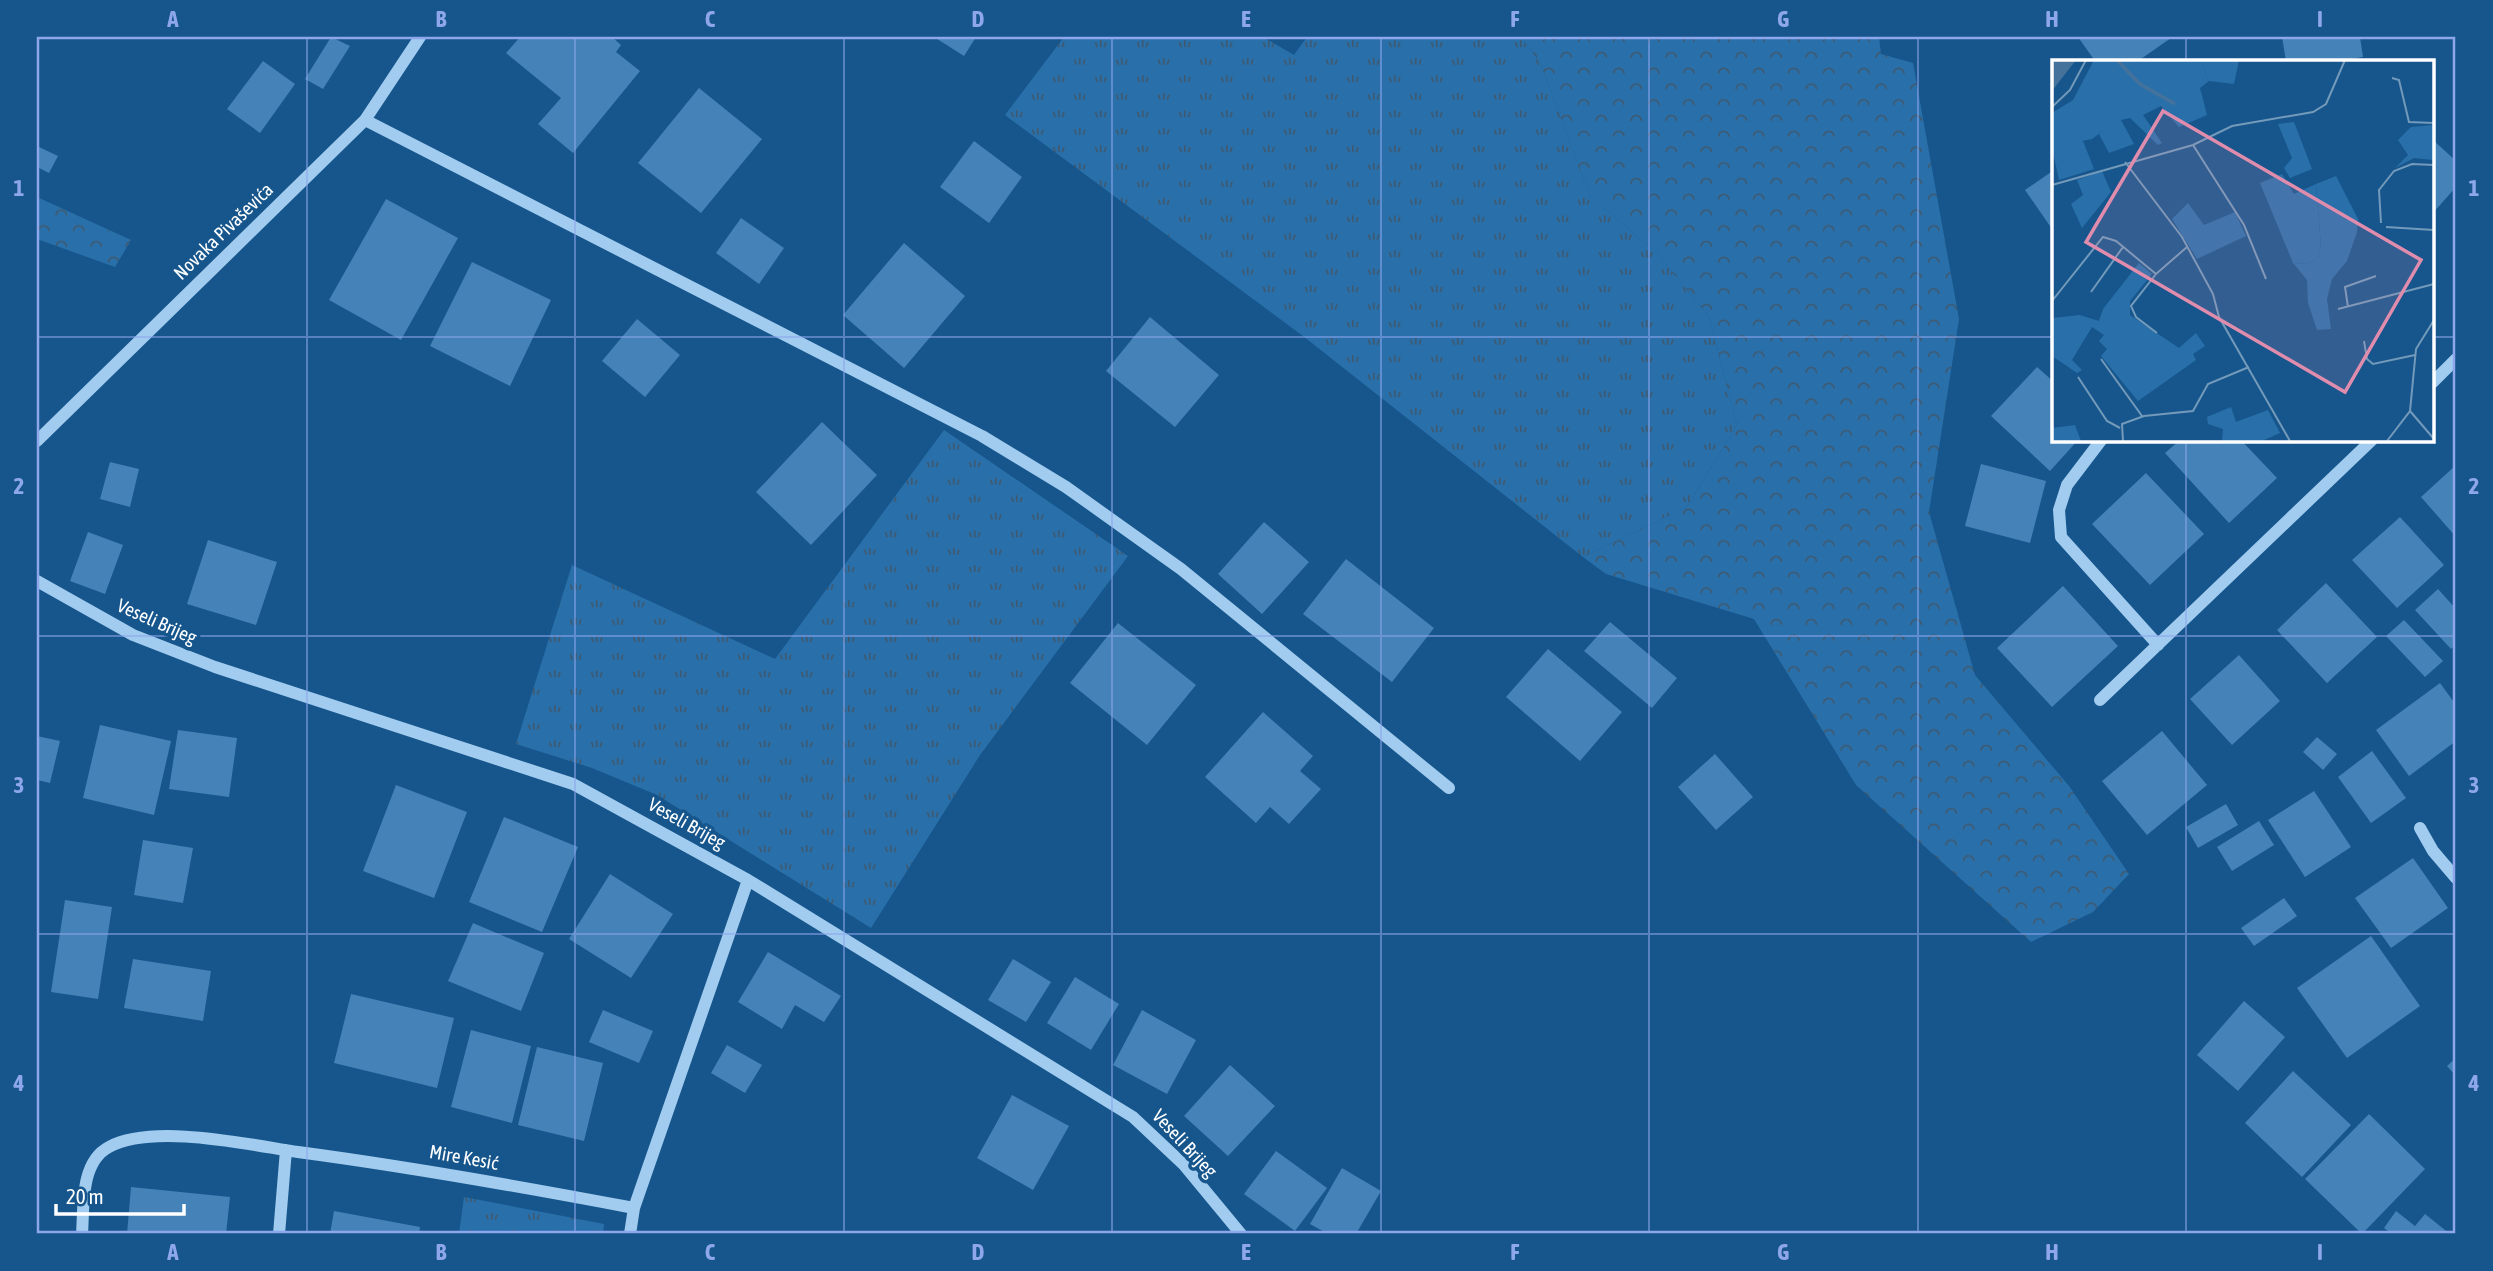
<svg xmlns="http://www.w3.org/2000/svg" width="2493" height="1271" viewBox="0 0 2493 1271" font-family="'Asap Condensed',sans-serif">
<defs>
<pattern id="grass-tufts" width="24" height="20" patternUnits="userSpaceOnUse" patternTransform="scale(1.75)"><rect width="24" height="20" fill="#2970ab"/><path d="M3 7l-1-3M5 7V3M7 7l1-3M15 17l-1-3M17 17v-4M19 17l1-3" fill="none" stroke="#3e5a72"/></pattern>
<pattern id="forest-crowns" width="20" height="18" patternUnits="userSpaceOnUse" patternTransform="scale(1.75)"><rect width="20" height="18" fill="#2970ab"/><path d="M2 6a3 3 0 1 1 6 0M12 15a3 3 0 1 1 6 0" fill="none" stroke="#3e5a72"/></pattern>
</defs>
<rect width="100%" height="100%" fill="#16568c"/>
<!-- grass -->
<path fill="url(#grass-tufts)" d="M1064 37H1263L1294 55 1307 37H1521L1540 62 1590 196 1658 254 1709 317 1737 425 1687 507 1583 557 1303 336 1005 115Z
M944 430 1128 556 980 755 871 928 657 795 592 768 516 744 572 565 775 659Z
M464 1197 604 1224 603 1234H459Z"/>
<!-- forest -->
<path fill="url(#forest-crowns)" d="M1521 37H1879L1881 54 1913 63 1959 319 1929 512 1975 675 2069 786 2129 874 2093 912 2031 942 1856 785 1754 619 1606 574 1583 557 1687 507 1737 425 1709 317 1658 254 1590 196 1540 62Z
M37 197 131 240 115 267 37 239Z"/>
<!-- building -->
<path fill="#4482b7" d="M331 37 350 46 323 89 305 79Z
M520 37H612L621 45 616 52 640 71 573 153 538 124 561 98 506 53Z
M934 37H976L964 56Z
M2078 37H2170L2171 38 2138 61H2095Z
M2282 37H2360L2363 57 2338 61H2286Z
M263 61 295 84 260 133 227 109Z
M699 88 762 139 701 213 638 163Z
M2432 139 2456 161V187L2432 214Z
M974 141 1022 177 989 223 940 187Z
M37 146 58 156 49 173 37 167Z
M2054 170V228L2052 229 2025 190Z
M386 199 458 238 401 340 329 300Z
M741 218 784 248 759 284 716 253Z
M904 243 965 296 904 368 843 315Z
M472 262 551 300 510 386 430 346Z
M1150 317 1219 375 1175 427 1106 371Z
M637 319 680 355 645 397 602 361Z
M2037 367 2054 382V439H2079L2050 471 1991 416Z
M822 422 877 475 811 545 756 492Z
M2181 439H2240L2277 478 2229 523 2165 453Z
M110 462 139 469 130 507 100 499Z
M1981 464 2046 481 2030 543 1965 526Z
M2456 465V537L2421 497Z
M2146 473 2204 534 2150 585 2092 524Z
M2400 517 2444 565 2397 608 2352 560Z
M1264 522 1309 562 1262 614 1218 574Z
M88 532 123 545 105 594 70 581Z
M208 540 277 562 256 625 187 604Z
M1346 559 1434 628 1392 682 1303 614Z
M2326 583 2377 637 2327 683 2277 630Z
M2063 586 2118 646 2052 707 1997 648Z
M2438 589 2456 609V644L2451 649 2415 610Z
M2404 620 2443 661 2425 677 2386 636Z
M1610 622 1677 678 1652 708 1584 651Z
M1118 623 1196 685 1147 745 1070 683Z
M1548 649 1622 712 1580 761 1506 697Z
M2239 655 2280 701 2232 745 2190 699Z
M2440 683 2456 705V741L2409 776 2376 730Z
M1263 712 1313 756 1300 771 1321 789 1289 824 1270 807 1256 823 1205 777Z
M100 725 171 741 154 815 83 798Z
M178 730 237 738 229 797 169 789Z
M2162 731 2207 785 2147 835 2102 781Z
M37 736 60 741 50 783 37 780Z
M2317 737 2337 754 2323 770 2303 752Z
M2372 751 2406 798 2371 823 2338 777Z
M1715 754 1753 797 1716 830 1678 787Z
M396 785 467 812 434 898 363 871Z
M2314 791 2351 847 2305 877 2268 820Z
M2226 804 2238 825 2198 848 2186 827Z
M504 817 578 847 542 932 469 902Z
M2259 821 2274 845 2232 871 2217 847Z
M143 840 193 848 183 903 134 895Z
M2413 858 2448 908 2391 948 2355 898Z
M610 874 673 914 631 978 569 939Z
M2284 898 2297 916 2254 946 2241 928Z
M65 900 112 907 98 999 51 992Z
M473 923 544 953 521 1011 448 981Z
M2371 936 2420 1006 2347 1058 2297 988Z
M768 952 841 996 824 1022 795 1005 782 1029 738 1002Z
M133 959 211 971 203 1021 124 1008Z
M1013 959 1051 982 1026 1022 988 1000Z
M1075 977 1119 1004 1091 1050 1047 1023Z
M351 994 454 1018 437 1088 334 1063Z
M2244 1001 2285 1037 2238 1091 2197 1055Z
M603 1010 653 1031 639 1063 589 1042Z
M1142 1010 1196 1040 1167 1094 1113 1065Z
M471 1030 531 1046 512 1123 451 1107Z
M727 1045 762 1065 745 1093 711 1073Z
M537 1047 603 1063 584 1141 518 1125Z
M2456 1058V1076L2447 1066Z
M1230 1065 1275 1106 1228 1156 1184 1116Z
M2293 1071 2351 1125 2302 1177 2245 1123Z
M1012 1095 1069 1126 1033 1190 977 1158Z
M2369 1114 2425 1169 2362 1234 2305 1179Z
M1276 1151 1327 1188 1295 1231 1244 1194Z
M1342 1168 1381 1191 1356 1234H1328L1310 1224Z
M131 1187 230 1197 226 1234H127Z
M334 1211 420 1227 419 1234H330Z
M2396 1211 2415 1226 2425 1214 2450 1234H2392L2384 1228Z"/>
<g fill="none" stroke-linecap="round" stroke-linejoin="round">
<!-- minor -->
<path stroke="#a1ccef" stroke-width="12" d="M365 120 982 436 1066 487 1181 569 1449 788
M2432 383 2456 359
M2102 439 2067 485 2059 510 2061 537 2158 645
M37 441 365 120 420 37
M37 581 133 635 215 667 573 784 748 880 1133 1117 1184 1165 1241 1234
M2100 700 2373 439
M2420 828 2433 851 2456 878
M82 1234C84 1207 80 1162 109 1147 153 1123 250 1145 298 1152 411 1167 523 1187 634 1208L748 880
M279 1234 286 1150
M630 1234 634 1208"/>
</g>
<!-- grid -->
<path fill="none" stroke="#8ea6ec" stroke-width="2" stroke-opacity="0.55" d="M307 37V1234M575 37V1234M844 37V1234M1112 37V1234M1381 37V1234M1649 37V1234M1918 37V1234M2186 37V61M37 337H2054M2432 337H2456M2186 439V1234M37 636H2456M37 934H2456"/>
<g text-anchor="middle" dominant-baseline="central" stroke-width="7" stroke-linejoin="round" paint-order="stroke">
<!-- street labels -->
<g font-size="19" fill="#fff" stroke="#16568c">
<text transform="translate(223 231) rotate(-44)">Novaka Pivaševića</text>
<text transform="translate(157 621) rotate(24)">Veseli Brijeg</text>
<text transform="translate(687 823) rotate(29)">Veseli Brijeg</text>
<text transform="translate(1185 1143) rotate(47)">Veseli Brijeg</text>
<text transform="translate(464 1157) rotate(10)">Mire Kesić</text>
</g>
</g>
<!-- overview -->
<g transform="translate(2052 60)">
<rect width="382" height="382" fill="#16568c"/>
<path d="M148 0H187L182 24 157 21ZM64 60H69L82 84 57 93 47 74ZM242 62 260 109 238 118 232 108 240 98 226 64ZM381 65V100L362 98 343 108 356 95 346 80 359 67ZM18 80 31 81 42 109 7 120 0 87ZM50 111 59 132 30 168 19 144 31 135 25 120ZM230 114 242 134 264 124 269 186 265 199 255 204 241 203 208 123ZM136 143 152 165 183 152 194 176 145 199 120 159ZM87 203 100 214 78 241V255L127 288 144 273 153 286 141 294 144 300 86 341 49 296 55 289 47 281 52 275 40 267 20 300 30 310 25 313 0 296V258L28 255 47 261 51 249ZM179 347 184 362 216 350 228 373 210 381H170L171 369 156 364 155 357ZM23 365 29 381H0V368Z" fill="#2970ab"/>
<path d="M42 0H148L157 21 148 28 155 55 127 67 109 46 91 55 110 83 106 85 78 58 64 61 40 79 0 87V53L21 40ZM284 116 306 159 305 172 295 201 280 219 275 239 279 269 265 270 256 243 255 220 241 203 255 204 265 199 269 186 264 124Z" fill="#2970ab"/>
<path d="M0 0H24L0 31Z" fill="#44729a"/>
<path fill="none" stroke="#44729a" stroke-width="3.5" d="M65 0 88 24 123 44"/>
<path fill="none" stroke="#739aba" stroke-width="2" d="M340 18 347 20 357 62 382 63M0 47 18 30 34 0M141 85 192 165 214 219M73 102 130 177 161 234 167 257 238 381M0 125 141 85 180 66 261 52 274 44 293 0M329 163 327 130 342 111 360 104 382 105M334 167 382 170M104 214 79 246 84 257 105 273M39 232 71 187M0 241 51 177 64 181 104 214 135 187M296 247 293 227 324 216M286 249 382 224M312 281 315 299 321 304 363 295M49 299 90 356M26 317 55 361 68 368M358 351 382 379M71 381 70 364 92 356 141 351 156 324 197 307M335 381 358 351 364 289 382 260"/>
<path fill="#e08cad" fill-opacity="0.15" stroke="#e08cad" stroke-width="3.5" d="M111 51 369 200 293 332 34 182Z"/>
<rect width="382" height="382" fill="none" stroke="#fff" stroke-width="3.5"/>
</g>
<!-- border -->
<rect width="2493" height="1271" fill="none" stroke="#16568c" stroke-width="77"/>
<!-- scale -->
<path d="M56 1204v10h128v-10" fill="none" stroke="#ffffff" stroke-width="3.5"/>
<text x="66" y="1204" font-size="21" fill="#ffffff" stroke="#16568c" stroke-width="5" paint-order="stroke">20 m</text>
<rect x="38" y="38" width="2416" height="1194" fill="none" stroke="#8ea6ec" stroke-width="2.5"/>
<g font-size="23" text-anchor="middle" font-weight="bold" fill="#8ea6ec">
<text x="173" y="27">A</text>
<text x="441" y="27">B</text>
<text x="710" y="27">C</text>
<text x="978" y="27">D</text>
<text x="1246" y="27">E</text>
<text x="1515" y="27">F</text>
<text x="1783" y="27">G</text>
<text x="2052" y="27">H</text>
<text x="2320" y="27">I</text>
<text x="19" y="196">1</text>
<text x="2474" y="196">1</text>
<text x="19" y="494">2</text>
<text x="2474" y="494">2</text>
<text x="19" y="793">3</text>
<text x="2474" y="793">3</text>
<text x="19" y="1091">4</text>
<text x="2474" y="1091">4</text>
<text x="173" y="1260">A</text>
<text x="441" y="1260">B</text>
<text x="710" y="1260">C</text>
<text x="978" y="1260">D</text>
<text x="1246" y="1260">E</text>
<text x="1515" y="1260">F</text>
<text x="1783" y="1260">G</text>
<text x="2052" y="1260">H</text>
<text x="2320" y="1260">I</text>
</g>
</svg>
